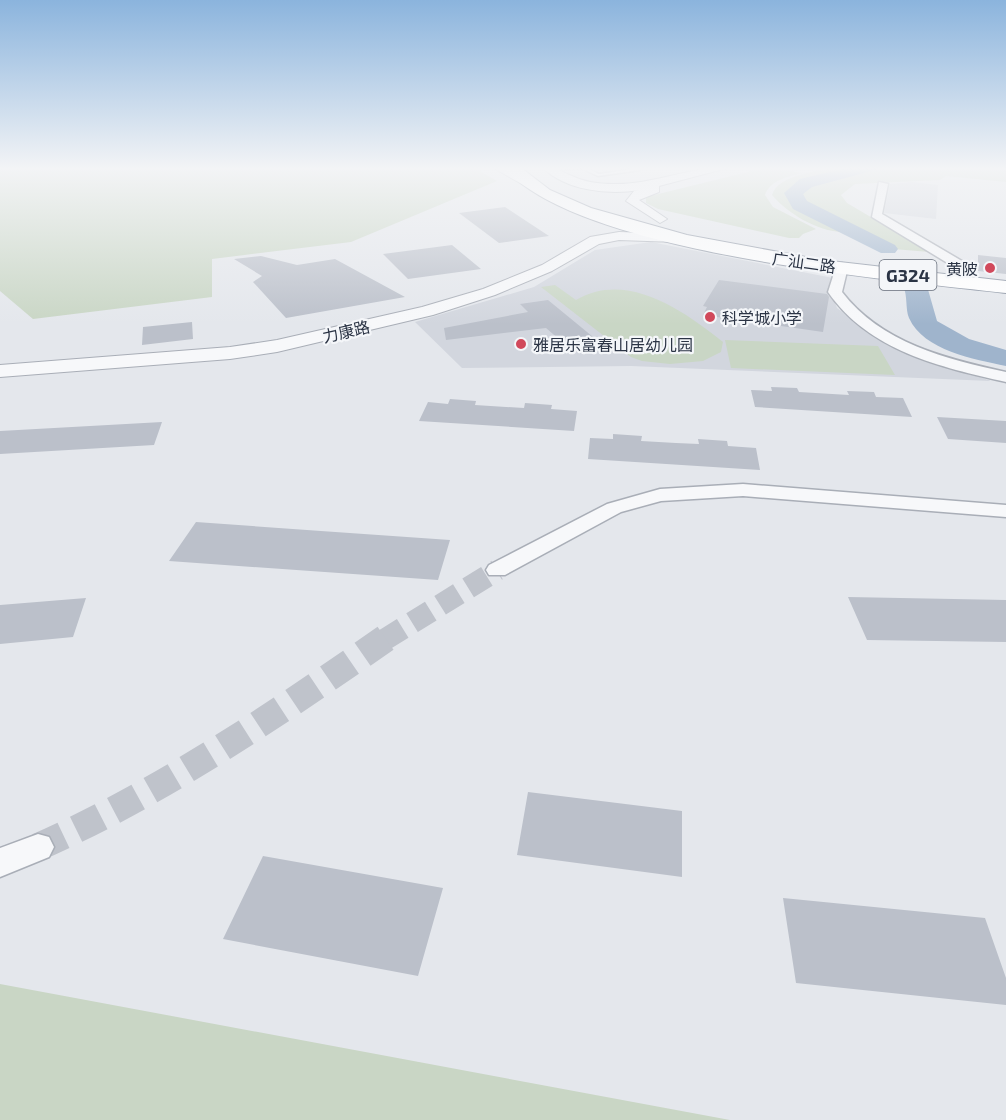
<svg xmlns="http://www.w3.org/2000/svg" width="1006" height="1120" viewBox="0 0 1006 1120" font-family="'Exo 2','Noto Sans SC',sans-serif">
<rect width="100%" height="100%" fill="#e4e7ec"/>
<!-- built -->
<path fill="#d2d6de" d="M912 182 938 185 936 219 884 213 890 184Z
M651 242 833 278V297L837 308 862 326 897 347 991 381 631 366 462 368 415 322 534 287 595 250Z"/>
<!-- green -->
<path fill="#c9d6c5" d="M0 167H473L497 181 351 242 212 259V297L33 319 0 291Z
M768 167 802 173C788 177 770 180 765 195L773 207 816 229 803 234 799 238H789L658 209 646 203V197Z
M833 167H856L809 177 788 194 791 201 841 232C817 231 787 213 772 195 778 175 815 172 833 167Z
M879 167H964L1006 171V182L946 176 940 180 855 184 841 195 847 203 930 252 893 249 803 203 798 193 808 185Z
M555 285 576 300C627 270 684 311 723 342L721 352 703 361 670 364 642 361 631 357 541 287Z
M725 340 878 346 895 375 731 368Z
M0 984 730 1120H0Z"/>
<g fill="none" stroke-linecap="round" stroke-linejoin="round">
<!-- river -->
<path fill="#9fb4cc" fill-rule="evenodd" d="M850 167H877L875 170 812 187 803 194 807 201 895 245 898 249 895 253H881L793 209 784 193 800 179Z
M915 279 923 281 927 286 937 321 969 339 1006 350V366C974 359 924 351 909 318 905 308 908 296 903 286L907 281Z"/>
</g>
<!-- building -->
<path fill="#bbc0ca" d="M505 207 549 236 499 243 459 213Z
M452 245 481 269 408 279 383 254Z
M978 255 1006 258V274L978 271Z
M261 256 297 265 335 259 405 297 286 318 253 282 262 276 234 259Z
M719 280 827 294 829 297 823 332 703 315 707 307 703 306Z
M548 300 598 341 567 346 546 328 446 340 444 328 528 312 520 304Z
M192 322 193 339 142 345 143 327Z
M771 387 797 388 799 392 849 395 847 391 874 392 876 397 903 398 912 417 755 407 751 390 772 391Z
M450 399 476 401 475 405 524 408 525 403 552 405 551 409 577 411 574 431 419 421 428 402 448 404Z
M937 417 1006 421V443L948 439Z
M162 422 154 445 0 454V431Z
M613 434 642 436 641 441 676 443 699 444 698 439 727 441 728 446 756 448 760 470 588 459 590 438 613 439Z
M196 522 321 531 450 540 438 580 169 561Z
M848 597 1006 600V642L867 640Z
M86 598 73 637 0 644V605Z
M528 792 682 811V877L517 855Z
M263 856 443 888 418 976 223 939Z
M783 898 985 918 1006 978V1005L796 983Z"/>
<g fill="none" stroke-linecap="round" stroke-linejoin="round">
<!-- minor-tunnel-far1 -->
<path stroke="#bfc3cb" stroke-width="22" stroke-dasharray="22 11" stroke-linecap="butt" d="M384 640 497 570"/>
<!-- minor-tunnel -->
<path stroke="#bfc3cb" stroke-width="28" stroke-dasharray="28 14" stroke-linecap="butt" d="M38 847C162 792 275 715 386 638"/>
<defs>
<path id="service" d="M563 167H585L599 174 633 169 629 167H634L640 170 598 176 581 168 551 170 549 169Z"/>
<path id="minor" d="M879 182 888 184 882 214 967 264V270H959L872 217Z
M842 263 848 267 842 292C881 343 946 359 1006 372V382C940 367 869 351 828 292L836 267Z
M743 484 1006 505V517L743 496 661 501 621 512 505 575H489L486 570 489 565 607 504 660 489Z
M38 834 49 837 54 847 49 857 0 877V848Z"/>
<path id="tertiary" d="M492 167H506L537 184 527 187Z
M542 167C556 167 560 171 572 176 584 182 599 184 613 184 653 185 691 166 731 167L659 186V192L639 200 667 219 660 223 626 201 634 191 640 190C608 195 566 191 542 167Z
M619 232 676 234 683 238 676 242 619 240 599 244 552 271 495 295 433 315 277 352 230 359 0 377V365L230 347 277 340 422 307 483 289 542 265 590 237Z"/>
<path id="trunk" d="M504 167H520L550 190 591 208 687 235 822 260 1006 281V293C894 280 574 253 504 167Z"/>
</defs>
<!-- service casing -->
<use href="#service" stroke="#a9aeb7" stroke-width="3"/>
<!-- minor casing -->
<use href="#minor" stroke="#a9aeb7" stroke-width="3"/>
<!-- tertiary casing -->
<use href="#tertiary" stroke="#a9aeb7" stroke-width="2"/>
<!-- trunk casing -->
<use href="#trunk" stroke="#8b94a3" stroke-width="2"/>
<!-- service -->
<use href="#service" fill="#f7f8fa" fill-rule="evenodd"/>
<!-- minor -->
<use href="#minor" fill="#f7f8fa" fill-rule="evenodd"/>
<!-- tertiary -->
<use href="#tertiary" fill="#f7f8fa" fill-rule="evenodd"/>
<!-- trunk -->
<use href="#trunk" fill="#fff" fill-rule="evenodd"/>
</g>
<!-- sky -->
<linearGradient id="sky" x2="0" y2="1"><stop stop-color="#8bb4dd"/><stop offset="0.52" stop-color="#f3f4f6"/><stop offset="1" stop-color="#f3f4f6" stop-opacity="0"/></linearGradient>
<rect width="1006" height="324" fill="url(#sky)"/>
<!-- markers -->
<g fill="#d1495b" stroke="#f4f6f9" stroke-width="2">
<circle cx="990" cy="268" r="6"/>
<circle cx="710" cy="317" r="6"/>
<circle cx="521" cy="344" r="6"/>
</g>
<g text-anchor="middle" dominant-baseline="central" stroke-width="4.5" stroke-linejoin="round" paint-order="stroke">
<!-- far-street labels -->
<g font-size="16" fill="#2b3445" stroke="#f4f6f9">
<text transform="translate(804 262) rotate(8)">广汕二路</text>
<text transform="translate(346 331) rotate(-13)">力康路</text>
</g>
<!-- far-poi labels -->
<g font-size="16" fill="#2b3445" stroke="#f4f6f9" text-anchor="start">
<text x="978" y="268" text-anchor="end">黄陂</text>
<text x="722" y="317">科学城小学</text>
<text x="533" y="344">雅居乐富春山居幼儿园</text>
</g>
<!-- shield labels -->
<rect fill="#f4f6f9" stroke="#676e7b" stroke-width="1.5" x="879.5" y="260" width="57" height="30" rx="4.5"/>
<g font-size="18" font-weight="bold" fill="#2b3445">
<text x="908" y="275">G324</text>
</g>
</g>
</svg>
